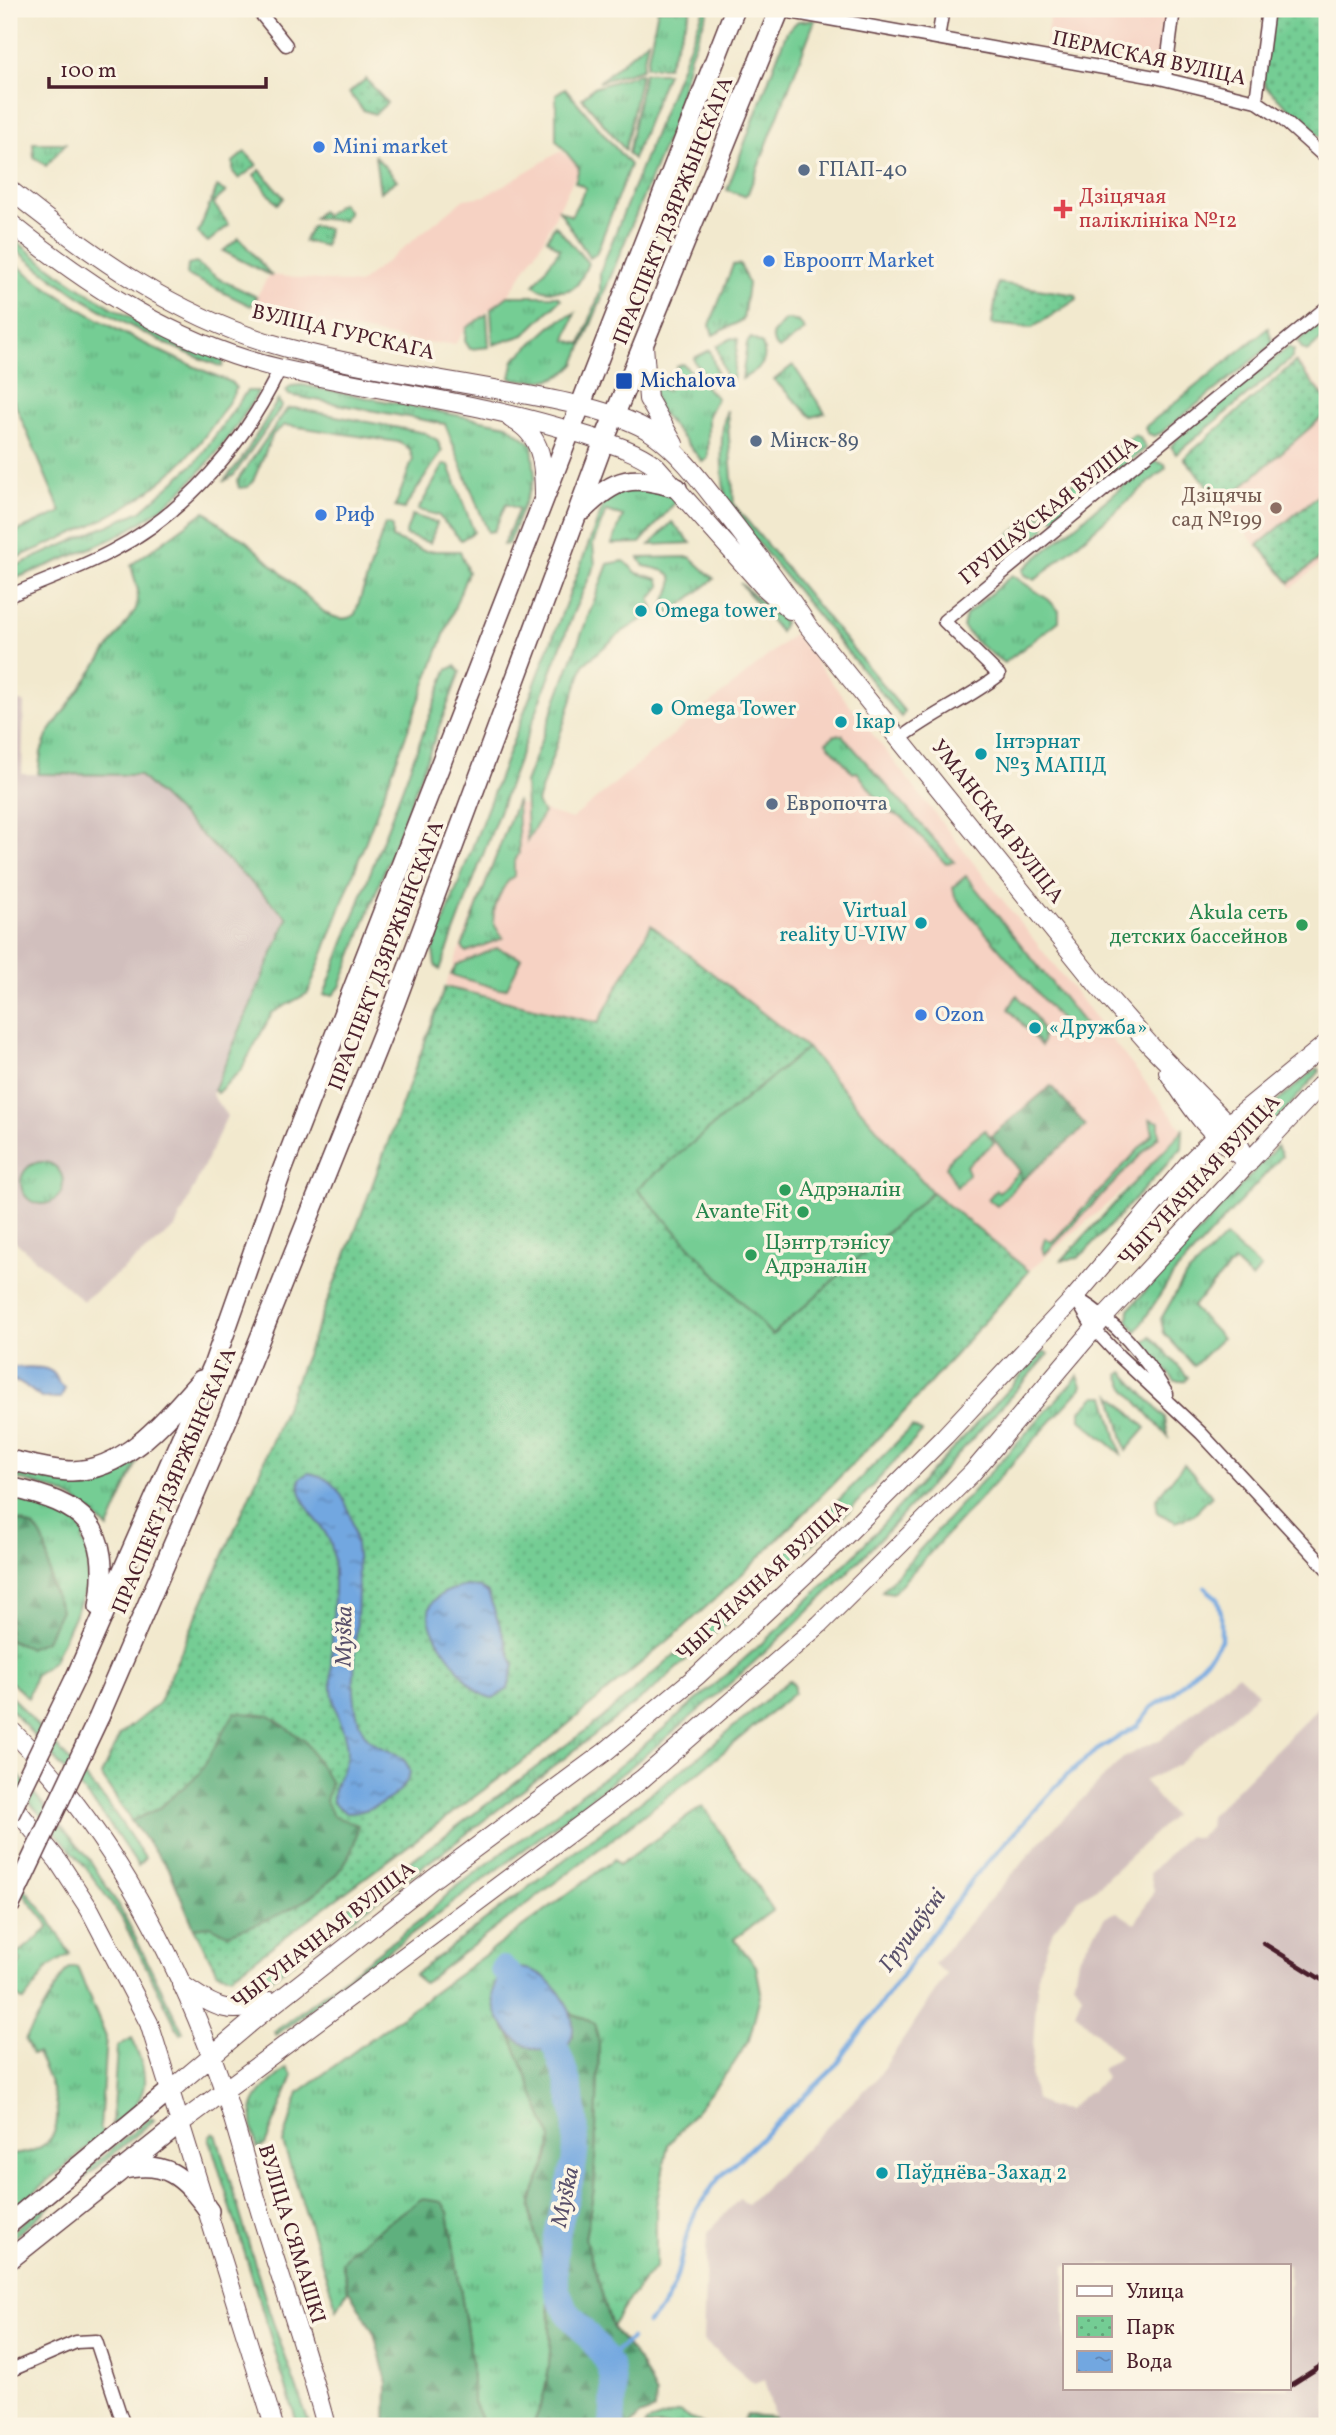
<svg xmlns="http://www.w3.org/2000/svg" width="1336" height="2435" viewBox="0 0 1336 2435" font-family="Vollkorn,serif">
<defs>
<pattern id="grass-tufts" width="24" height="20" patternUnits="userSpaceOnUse" patternTransform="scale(1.75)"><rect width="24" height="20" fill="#74cd94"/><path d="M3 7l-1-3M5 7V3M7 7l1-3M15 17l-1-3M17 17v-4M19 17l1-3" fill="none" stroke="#61a679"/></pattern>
<pattern id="forest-firs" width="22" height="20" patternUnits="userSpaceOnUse" patternTransform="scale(1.75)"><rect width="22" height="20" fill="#5fb07e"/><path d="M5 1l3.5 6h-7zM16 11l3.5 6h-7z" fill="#508f67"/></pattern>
<pattern id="park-dots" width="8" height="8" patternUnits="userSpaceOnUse" patternTransform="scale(1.75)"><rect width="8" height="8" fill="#74cd94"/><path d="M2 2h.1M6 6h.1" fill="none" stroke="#61a679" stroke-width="1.8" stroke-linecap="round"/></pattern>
<pattern id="water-ripples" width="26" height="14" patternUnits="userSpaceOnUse" patternTransform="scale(1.75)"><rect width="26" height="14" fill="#72a7e0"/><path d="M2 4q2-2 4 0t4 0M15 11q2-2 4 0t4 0" fill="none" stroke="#6087b6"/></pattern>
</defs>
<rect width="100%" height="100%" fill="#fcf5e5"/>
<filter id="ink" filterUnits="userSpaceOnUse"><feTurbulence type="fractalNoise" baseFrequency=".0143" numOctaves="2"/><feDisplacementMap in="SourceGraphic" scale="14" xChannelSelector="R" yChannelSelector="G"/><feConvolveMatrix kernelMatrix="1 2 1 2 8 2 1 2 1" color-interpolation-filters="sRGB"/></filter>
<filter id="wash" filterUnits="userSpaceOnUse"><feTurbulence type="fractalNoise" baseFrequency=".00686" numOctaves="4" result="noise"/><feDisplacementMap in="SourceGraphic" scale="28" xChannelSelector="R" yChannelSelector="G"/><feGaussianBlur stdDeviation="1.57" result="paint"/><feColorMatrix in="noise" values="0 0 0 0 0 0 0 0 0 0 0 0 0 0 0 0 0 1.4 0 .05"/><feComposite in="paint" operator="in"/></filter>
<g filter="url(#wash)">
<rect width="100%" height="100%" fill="#f2e9ce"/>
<!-- built -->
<path fill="#f6d2c3" d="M1051 9H1169L1161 70 1044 52Z
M561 151 579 168 543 241 508 296 466 328 455 344 418 342 339 327 251 306 269 275 359 284 464 199 485 196Z
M1296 360 1327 396V558L1292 588 1183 458Z
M794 634 1183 1130 1182 1140 1029 1271 932 1192 807 1048 653 925 598 1023 445 987 515 802 572 819Z"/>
<!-- industrial -->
<path fill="#d1bfbd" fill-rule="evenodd" d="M9 699 24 702 22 774 140 775 288 918 212 1095 227 1116 175 1228 83 1301 9 1236Z
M1238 1674 1258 1693 1178 1765 1144 1781 1173 1816 1094 1890 1078 1899 1053 1930 1038 1972 1031 2077 1035 2099 1048 2107 1067 2110 1106 2078 1101 2070 1120 2056 1075 2012 1082 1995 1074 1981 1078 1959 1105 1917 1117 1912 1135 1924 1154 1891 1150 1873 1187 1836 1198 1838 1209 1829 1210 1816 1327 1699V2426H777L764 2380 754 2384 703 2340 707 2233 740 2198 747 2205 878 2077 947 1974 934 1964 1039 1843 1124 1757 1161 1739ZM1289 2265V2388H1065V2265Z"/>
<!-- grass -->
<path fill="url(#grass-tufts)" stroke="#5f7660" stroke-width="2" d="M658 9H691L667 67H646Z
M704 9H709L690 56 674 121 575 364C557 385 534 382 510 378L514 360 556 322 575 313 566 340 581 344 600 292V272Z
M815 20 748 193 744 196 727 190 787 31 798 21Z
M648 40 642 69 599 82Z
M641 73V74L625 150 582 98 593 88Z
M644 73H667L633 159 628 154Z
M565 88 630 165 596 254 590 258 559 210 571 216 586 188 575 182 579 168 556 140V94Z
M33 143H66L46 166 34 157Z
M245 152 257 165 239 179 233 172V162Z
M375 156 397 180 380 192Z
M260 170 284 198 277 204 254 175Z
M217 187 226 192 213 203 229 225 208 242 198 233Z
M341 203 349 212 343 221 314 218 321 211 325 216Z
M555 225 588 263C580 281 578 292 557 291 547 291 542 291 534 285L560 249 547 239Z
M312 226 328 229 325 246 304 241Z
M9 235C74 290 144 330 224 359L222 367C144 338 72 298 9 244Z
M239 238 272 276 223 251Z
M9 259C76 313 152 350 231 382L236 388C231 401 221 413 213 425 158 503 93 525 9 561V535L61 512 9 390Z
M196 263 221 280 257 297 251 306 187 275 188 265Z
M740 264 748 284 743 320 713 335 710 325 733 265Z
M508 296H558L561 299 524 335 493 345 491 309Z
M487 314 489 347 470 349 465 341 466 328Z
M1327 318V335L1308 351 1302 349 1298 341Z
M789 320 799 322 805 330 779 349 774 344 772 335 784 321Z
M1268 328 1273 344 1161 433 1154 436 1147 433 1145 427Z
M732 338 738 339 733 379H726L717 346Z
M751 338 762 344C770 364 758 369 742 379L747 343Z
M1288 347 1294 350 1292 358 1176 454 1171 446 1179 437Z
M710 350 720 383H713L695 363 694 358Z
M683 364 717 398 708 415V458L703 462 658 409 652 385 667 391 677 366Z
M793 365 825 413 812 417 774 380Z
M302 385 507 425 532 444 535 477 508 544 503 545 519 509 506 504 494 531 488 532 445 424 289 395 286 391 291 386Z
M247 391H259C223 451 178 507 113 538 79 554 43 567 9 581V569L141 511 197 461Z
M278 400 282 406 234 475 223 482 241 460Z
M294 408 425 433 437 440 442 451 404 509 395 507 413 459 409 448 398 442 285 425 273 434 253 481 248 487 239 488 237 481 287 409Z
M727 410 734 505 905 712 901 717 730 509C720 490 719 430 727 410Z
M1134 435 1140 438 1146 448 1056 519 1042 513 1040 509Z
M1153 461 1165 464 1166 468 1035 580 1025 575 1023 570 1028 565Z
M444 464 449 465 474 532 461 540 438 515 418 510Z
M643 483 678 499 640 543 612 544 623 516 606 511 593 544 595 565 574 611 440 970 435 965 433 950 605 501 614 492Z
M205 511 227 530 245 540 325 613C335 618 346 622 355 614L385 524 392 526V538L424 551H460L468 572 308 993 272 1013 241 1070 217 1093 214 1090 288 918 139 775 38 774 41 752 48 734 136 609 138 591 131 565Z
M1037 513 1044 520 1045 529 1004 561 991 554 990 550Z
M412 515 437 523 430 543 405 535Z
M672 522 691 543 650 545Z
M690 557 714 579 670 614 663 606C677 576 679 573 644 566L639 558Z
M624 561 637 573 658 579 661 586 650 599 654 612 622 632 584 664 537 802 543 814 527 841 525 783 608 564Z
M1012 575 1049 600 1059 611V621L1004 663 977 643 963 627 966 615Z
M740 583 784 622 780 632Z
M455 666 460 672 340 987 333 995H324L447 670Z
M835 735H842L954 862 945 863 903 818 886 811 857 772 853 773 826 742Z
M517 800 519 853 514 863V876C503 883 491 910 494 923 496 929 500 933 503 938L466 952 462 947Z
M966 876 1089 1030 1082 1037H1075L955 897 953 887Z
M497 948 522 958 507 988 499 989 451 975 456 965Z
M1017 995C1029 1010 1048 1026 1041 1046L1009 1009Z
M1317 1068 1320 1071 1275 1122 1265 1112Z
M1150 1119 1159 1122V1136L1045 1254 1042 1248 1045 1238 1052 1242 1153 1134Z
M985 1130 994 1143 966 1166 969 1173 957 1187 946 1167 950 1158Z
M1183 1130 1182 1148 1088 1249 1078 1258 1062 1260Z
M1277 1146 1282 1156 1173 1275 1136 1332 1128 1320 1129 1309Z
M21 1183a21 21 0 1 1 42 0a21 21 0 1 1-42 0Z
M1020 1171 1021 1181 997 1206 988 1199 996 1190 999 1192Z
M1225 1237 1261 1268 1252 1279 1234 1262 1192 1307 1222 1338 1194 1366 1164 1333 1161 1319 1185 1277Z
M1151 1336 1188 1377 1185 1381H1175L1143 1343Z
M1044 1351 1049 1354C964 1447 882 1542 791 1628 632 1778 450 1903 276 2035L274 2032 423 1918 451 1891 623 1763 710 1689 786 1622 855 1554Z
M1123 1372 1165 1418 1168 1437 1125 1388 1119 1375Z
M1078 1376 1082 1386 1079 1391 893 1593 882 1591Z
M1112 1395 1146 1428 1126 1451Z
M1096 1396H1105L1121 1454 1081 1420V1411Z
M912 1427 922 1432 850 1510 655 1688 456 1842 248 1996 246 1984 601 1719 744 1594Z
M134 1459 137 1462 108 1529C77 1494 53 1488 9 1477V1471C69 1482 77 1486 134 1459Z
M1184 1464 1212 1496 1192 1516 1176 1522 1158 1513 1156 1499Z
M9 1495C40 1502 70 1507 86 1537L82 1540 88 1551V1585L54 1660 35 1675 28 1698 9 1680V1639L28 1648 61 1610 52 1587 49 1568 23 1522 9 1519Z
M789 1680 794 1685V1693L698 1773 424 1983 414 1975 697 1758Z
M9 1694 107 1802 145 1858 138 1866 101 1812 9 1707Z
M9 1764 90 1860 124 1915 183 2032 180 2034 121 1917 84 1865 9 1779Z
M703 1806 773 1910 734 1939 756 1966 761 1992 749 2040 733 2065 668 2145 656 2206V2266L630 2298 612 2327 585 2238 594 2189 599 2044 594 2024 571 2013 546 1979 496 1981C492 2002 496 2020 511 2036L551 2138C551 2166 534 2181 531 2205 529 2222 540 2246 543 2263 552 2316 557 2377 532 2426H484L473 2402 471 2357 448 2212 342 2262 348 2289 337 2310 283 2143 299 2092 615 1859 619 1865Z
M9 1870 49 1918 70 1954 49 1967 24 2001 9 1992V1982L21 1961 14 1952 16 1949 19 1953 50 1927 9 1876Z
M71 1967H77L106 2037 100 2129 105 2133 9 2213V2155C80 2151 57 2094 37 2053L32 2054 25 2040 65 1972Z
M132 2038C151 2083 150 2094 114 2128L112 2124 117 2047Z
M287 2068 293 2076 265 2145 257 2148C245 2103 253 2097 287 2068Z
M151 2117 154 2120 9 2241V2234Z
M213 2132 216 2134 269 2311 310 2426H298L209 2137Z
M679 2412 707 2426H645L646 2423Z"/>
<!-- forest -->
<path fill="url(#forest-firs)" stroke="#546854" stroke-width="2" d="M1051 1086 1086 1126 1021 1181 1020 1171 991 1136Z
M9 1519C54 1527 44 1550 51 1585 53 1593 58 1602 61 1610L46 1641 28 1648 9 1639Z
M235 1712 270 1716 305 1741 331 1783 326 1801 346 1820 358 1825C352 1887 280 1918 228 1934L209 1926 194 1928 170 1871 131 1821 158 1809Z
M571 2013 594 2023 599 2043 594 2189 585 2238 612 2327 638 2359 656 2395 655 2410 639 2416 631 2426H532C557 2377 552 2316 543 2263 540 2246 529 2222 531 2205 534 2181 551 2166 551 2138L511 2036 523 2043 563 2047 573 2036Z
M421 2199 442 2202 448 2212 471 2357 473 2402 484 2426H386L387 2383 374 2333 348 2289 342 2262 353 2248Z
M747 2415 774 2417 777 2426H740Z"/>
<!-- park -->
<path fill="url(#park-dots)" stroke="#5f7660" stroke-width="2" d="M1272 9H1327V143L1266 87 1262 77Z
M366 79 387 103 375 114 363 110 349 93Z
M998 283 1076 295 1077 299 1032 328 992 324Z
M1295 362 1327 400V413L1223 503 1184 458Z
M1327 488V552L1290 583 1258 545Z
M651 925 807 1048 637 1189 772 1335 932 1192 1029 1271 906 1410 755 1562 683 1628 531 1755 232 1976 217 1972 194 1928 209 1926 228 1934C280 1918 353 1887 358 1825L333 1816 326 1801 331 1783 305 1741 270 1716 235 1712 199 1774 158 1809 131 1821 101 1775 120 1735 158 1704 253 1488 355 1232 445 987 598 1023Z"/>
<!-- pitch -->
<path fill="#74cd94" stroke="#5f7660" stroke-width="2" d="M807 1048 932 1192 772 1335 637 1189Z"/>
<!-- water -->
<path fill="url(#water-ripples)" stroke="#5e6386" stroke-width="2" d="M9 1366C26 1371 53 1359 59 1384L65 1388 61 1398H41L23 1384 9 1380Z
M308 1473C382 1482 351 1642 354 1692 355 1707 358 1731 371 1741 385 1753 406 1751 410 1773 403 1798 369 1812 346 1813L333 1802C331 1783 347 1769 347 1751 347 1732 333 1710 332 1689 329 1644 337 1599 333 1555 331 1525 295 1508 300 1478Z
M467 1586 478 1587 488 1593 514 1665 508 1689 493 1698C474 1695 464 1677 453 1662 428 1630 409 1596 467 1586Z
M509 1965C518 1970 526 1967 536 1972 558 1982 583 2021 569 2043 525 2074 464 2000 509 1965Z"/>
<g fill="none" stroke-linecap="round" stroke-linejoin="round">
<!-- stream -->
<path stroke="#72a7e0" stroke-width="4.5" d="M647 2324C684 2290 676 2261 692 2219 699 2204 709 2191 719 2178L833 2069 974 1877 1065 1777 1094 1752 1137 1726 1152 1707 1174 1693 1212 1653 1221 1640V1613L1217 1598 1205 1588
M606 2360 631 2339"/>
<!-- river -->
<path stroke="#72a7e0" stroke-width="26" d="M503 1969C550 2012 584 2099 574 2163 567 2205 547 2245 557 2289 564 2321 599 2338 610 2368 616 2385 613 2408 612 2426"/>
</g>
</g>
<g filter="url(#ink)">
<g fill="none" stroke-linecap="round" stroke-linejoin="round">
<defs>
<path id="street" d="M257 9 286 45
M779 10 1155 77 1256 101 1281 118 1327 159
M938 38 943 9
M1165 79 1174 9
M1256 101 1268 9
M9 596C43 581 79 569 112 551 187 512 244 444 280 369
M901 738C932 714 968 699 999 675L944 621 1327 307
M1075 1297 1094 1329 1119 1356 1201 1433 1327 1569
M1078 1299C1117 1323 1143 1354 1167 1394
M9 2371 76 2342 96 2341 124 2426"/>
<path id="secondary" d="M9 189C93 257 181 320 287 348 355 366 426 377 495 389 540 397 614 408 652 433 681 453 702 483 724 511 753 548 782 586 808 626L1099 987 1151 1046 1228 1124 1249 1163
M9 222C90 287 179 346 282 369 383 392 486 403 584 435 609 443 635 450 656 466L763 586 790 610
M644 345 648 399 674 444
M511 419C543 434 544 466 544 497
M1168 1072C1193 1111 1208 1133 1245 1160
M9 1728C110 1828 178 1957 224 2090 238 2132 249 2176 262 2218 283 2287 308 2356 326 2426
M9 1800 58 1861 90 1910 149 2023 274 2426
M181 1984C215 2007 229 2018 270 2001
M172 2089 255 2019 433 1879 605 1752 698 1675 827 1554 945 1436 1075 1297 1189 1163 1228 1124 1327 1043
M182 2122 642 1779 820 1624 972 1473 1105 1316 1327 1078"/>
<path id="primary" d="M583 510C617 476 632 475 677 488
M9 1460C29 1464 51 1471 72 1471 127 1470 168 1417 201 1380
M9 1487C85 1504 112 1525 99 1607
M75 1679 213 1366 280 1176 735 9
M99 1717 227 1420 395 1003 604 441 780 9
M120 2170C166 2159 183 2176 209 2211
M9 2224 172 2089
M9 2260 182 2122"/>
</defs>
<!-- street casing -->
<use href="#street" stroke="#633d43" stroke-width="15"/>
<!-- secondary casing -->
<use href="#secondary" stroke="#633d43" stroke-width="20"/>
<!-- primary casing -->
<use href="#primary" stroke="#633d43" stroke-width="22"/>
<!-- street -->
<use href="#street" stroke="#fff" stroke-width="12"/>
<!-- secondary -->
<use href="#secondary" stroke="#fff" stroke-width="18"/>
<!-- primary -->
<use href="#primary" stroke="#fff" stroke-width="19"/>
<!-- rail -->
<path stroke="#4a1f2b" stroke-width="4.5" d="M1263 1943 1327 1983
M1289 2386 1327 2362"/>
<defs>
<path id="primary-bridge" d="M9 1815 75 1679
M9 1907 99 1717"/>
</defs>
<!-- primary-bridge casing -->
<use href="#primary-bridge" stroke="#633d43" stroke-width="22" stroke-linecap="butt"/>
<!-- primary-bridge -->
<use href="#primary-bridge" stroke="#fff" stroke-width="19"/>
</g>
</g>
<!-- markers -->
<g fill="#3f7fe0" stroke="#fcf5e5" stroke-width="2.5">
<circle cx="319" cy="147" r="7"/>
<circle cx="769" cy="261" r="7"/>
<circle cx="321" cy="515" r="7"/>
<circle cx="921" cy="1015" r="7"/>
</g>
<g fill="#5c6f8a" stroke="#fcf5e5" stroke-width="2.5">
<circle cx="804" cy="170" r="7"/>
<circle cx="756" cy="441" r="7"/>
<circle cx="772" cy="804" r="7"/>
</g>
<path fill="#e0444e" stroke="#fcf5e5" stroke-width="2.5" d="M1059.5 198.5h7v7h7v7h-7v7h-7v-7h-7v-7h7z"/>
<rect fill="#1a4fb4" stroke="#fcf5e5" stroke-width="2.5" x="615" y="372" width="18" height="18" rx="3.5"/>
<circle fill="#8d6e63" stroke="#fcf5e5" stroke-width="2.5" cx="1276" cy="508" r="7"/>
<g fill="#0f9aa8" stroke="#fcf5e5" stroke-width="2.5">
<circle cx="641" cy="611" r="7"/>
<circle cx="657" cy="709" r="7"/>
<circle cx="841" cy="722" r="7"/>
<circle cx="981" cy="754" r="7"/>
<circle cx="921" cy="923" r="7"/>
<circle cx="1035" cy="1028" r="7"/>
<circle cx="882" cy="2173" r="7"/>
</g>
<g fill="#2e9e5b" stroke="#fcf5e5" stroke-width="2.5">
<circle cx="1302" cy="925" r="7"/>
<circle cx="785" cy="1190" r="7"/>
<circle cx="803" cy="1212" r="7"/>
<circle cx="751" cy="1255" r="7"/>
</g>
<g text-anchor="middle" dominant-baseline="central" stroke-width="7" stroke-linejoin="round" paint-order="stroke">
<!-- street labels -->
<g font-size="21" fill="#4a1f2b" stroke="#fcf5e5">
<text transform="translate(1149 59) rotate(12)">ПЕРМСКАЯ ВУЛІЦА</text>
<text transform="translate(674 211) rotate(-68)">ПРАСПЕКТ ДЗЯРЖЫНСКАГА</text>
<text transform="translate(343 333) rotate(13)">ВУЛІЦА ГУРСКАГА</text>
<text transform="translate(1049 511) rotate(-39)">ГРУШАЎСКАЯ ВУЛІЦА</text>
<text transform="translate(997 822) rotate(52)">УМАНСКАЯ ВУЛІЦА</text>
<text transform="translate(387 956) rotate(-69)">ПРАСПЕКТ ДЗЯРЖЫНСКАГА</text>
<text transform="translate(1200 1181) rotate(-47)">ЧЫГУНАЧНАЯ ВУЛІЦА</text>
<text transform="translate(175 1481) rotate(-67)">ПРАСПЕКТ ДЗЯРЖЫНСКАГА</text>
<text transform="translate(763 1581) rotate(-43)">ЧЫГУНАЧНАЯ ВУЛІЦА</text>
<text transform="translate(324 1936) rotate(-38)">ЧЫГУНАЧНАЯ ВУЛІЦА</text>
<text transform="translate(291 2234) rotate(73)">ВУЛІЦА СЯМАШКІ</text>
</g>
<!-- shop labels -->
<g font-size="21" fill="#366cbe" stroke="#fcf5e5" text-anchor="start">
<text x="333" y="147">Mini market</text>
<text x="783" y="261">Евроопт Market</text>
<text x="335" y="515">Риф</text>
<text x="935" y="1015">Ozon</text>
</g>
<!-- service labels -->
<g font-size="21" fill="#4e5e75" stroke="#fcf5e5" text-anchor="start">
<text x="818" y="170">ГПАП-40</text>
<text x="770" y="441">Мінск-89</text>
<text x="786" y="804">Европочта</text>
</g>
<!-- health labels -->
<g font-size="21" fill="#be3a42" stroke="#fcf5e5" text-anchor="start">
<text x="1079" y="197">Дзіцячая<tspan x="1079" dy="24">паліклініка №12</tspan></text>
</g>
<!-- transit labels -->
<g font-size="21" fill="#164399" stroke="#fcf5e5" text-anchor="start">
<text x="640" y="381">Michalova</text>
</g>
<!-- education labels -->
<g font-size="21" fill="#785e54" stroke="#fcf5e5" text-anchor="end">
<text x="1262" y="496">Дзіцячы<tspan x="1262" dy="24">сад №199</tspan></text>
</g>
<!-- culture labels -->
<g font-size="21" fill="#0d838f" stroke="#fcf5e5" text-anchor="start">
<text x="655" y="611">Omega tower</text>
<text x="671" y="709">Omega Tower</text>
<text x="855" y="722">Ікар</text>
<text x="995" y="742">Інтэрнат<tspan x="995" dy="24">№3 МАПІД</tspan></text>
<text x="907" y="911" text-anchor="end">Virtual<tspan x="907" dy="24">reality U-VIW</tspan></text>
<text x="1049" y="1028">«Дружба»</text>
<text x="896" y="2173">Паўднёва-Захад 2</text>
</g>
<!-- leisure labels -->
<g font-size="21" fill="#27864d" stroke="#fcf5e5" text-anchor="end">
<text x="1288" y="913">Akula сеть<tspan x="1288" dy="24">детских бассейнов</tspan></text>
<text x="799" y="1190" text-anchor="start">Адрэналін</text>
<text x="789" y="1212">Avante Fit</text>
<text x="765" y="1243" text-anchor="start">Цэнтр тэнісу<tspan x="765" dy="24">Адрэналін</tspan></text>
</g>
<!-- water labels -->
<g font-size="23" font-style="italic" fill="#584f6a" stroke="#fcf5e5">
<text transform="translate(345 1636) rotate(-89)">Муška</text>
<text transform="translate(913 1931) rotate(-54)">Грушаўскі</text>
<text transform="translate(566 2197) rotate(-78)">Муška</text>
</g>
</g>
<!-- margin -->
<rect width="1336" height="2435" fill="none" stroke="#fcf5e5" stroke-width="35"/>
<!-- legend -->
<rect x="1063" y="2264" width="228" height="126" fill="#fcf5e5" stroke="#b59f9b" stroke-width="2"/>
<rect x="1077" y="2286" width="35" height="10" fill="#ffffff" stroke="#b59f9b" stroke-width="2"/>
<text x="1126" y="2298" font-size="21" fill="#4a1f2b">Улица</text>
<rect x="1077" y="2316" width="35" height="21" fill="url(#park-dots)" stroke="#b59f9b" stroke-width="2"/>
<text x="1126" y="2334" font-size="21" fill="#4a1f2b">Парк</text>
<rect x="1077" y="2351" width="35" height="21" fill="url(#water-ripples)" stroke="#b59f9b" stroke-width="2"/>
<text x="1126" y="2368" font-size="21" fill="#4a1f2b">Вода</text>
<!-- scale -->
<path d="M49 77v10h217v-10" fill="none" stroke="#4a1f2b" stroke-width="3.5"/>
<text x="60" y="77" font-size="21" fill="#4a1f2b" stroke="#fcf5e5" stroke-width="5" paint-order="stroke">100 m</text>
</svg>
